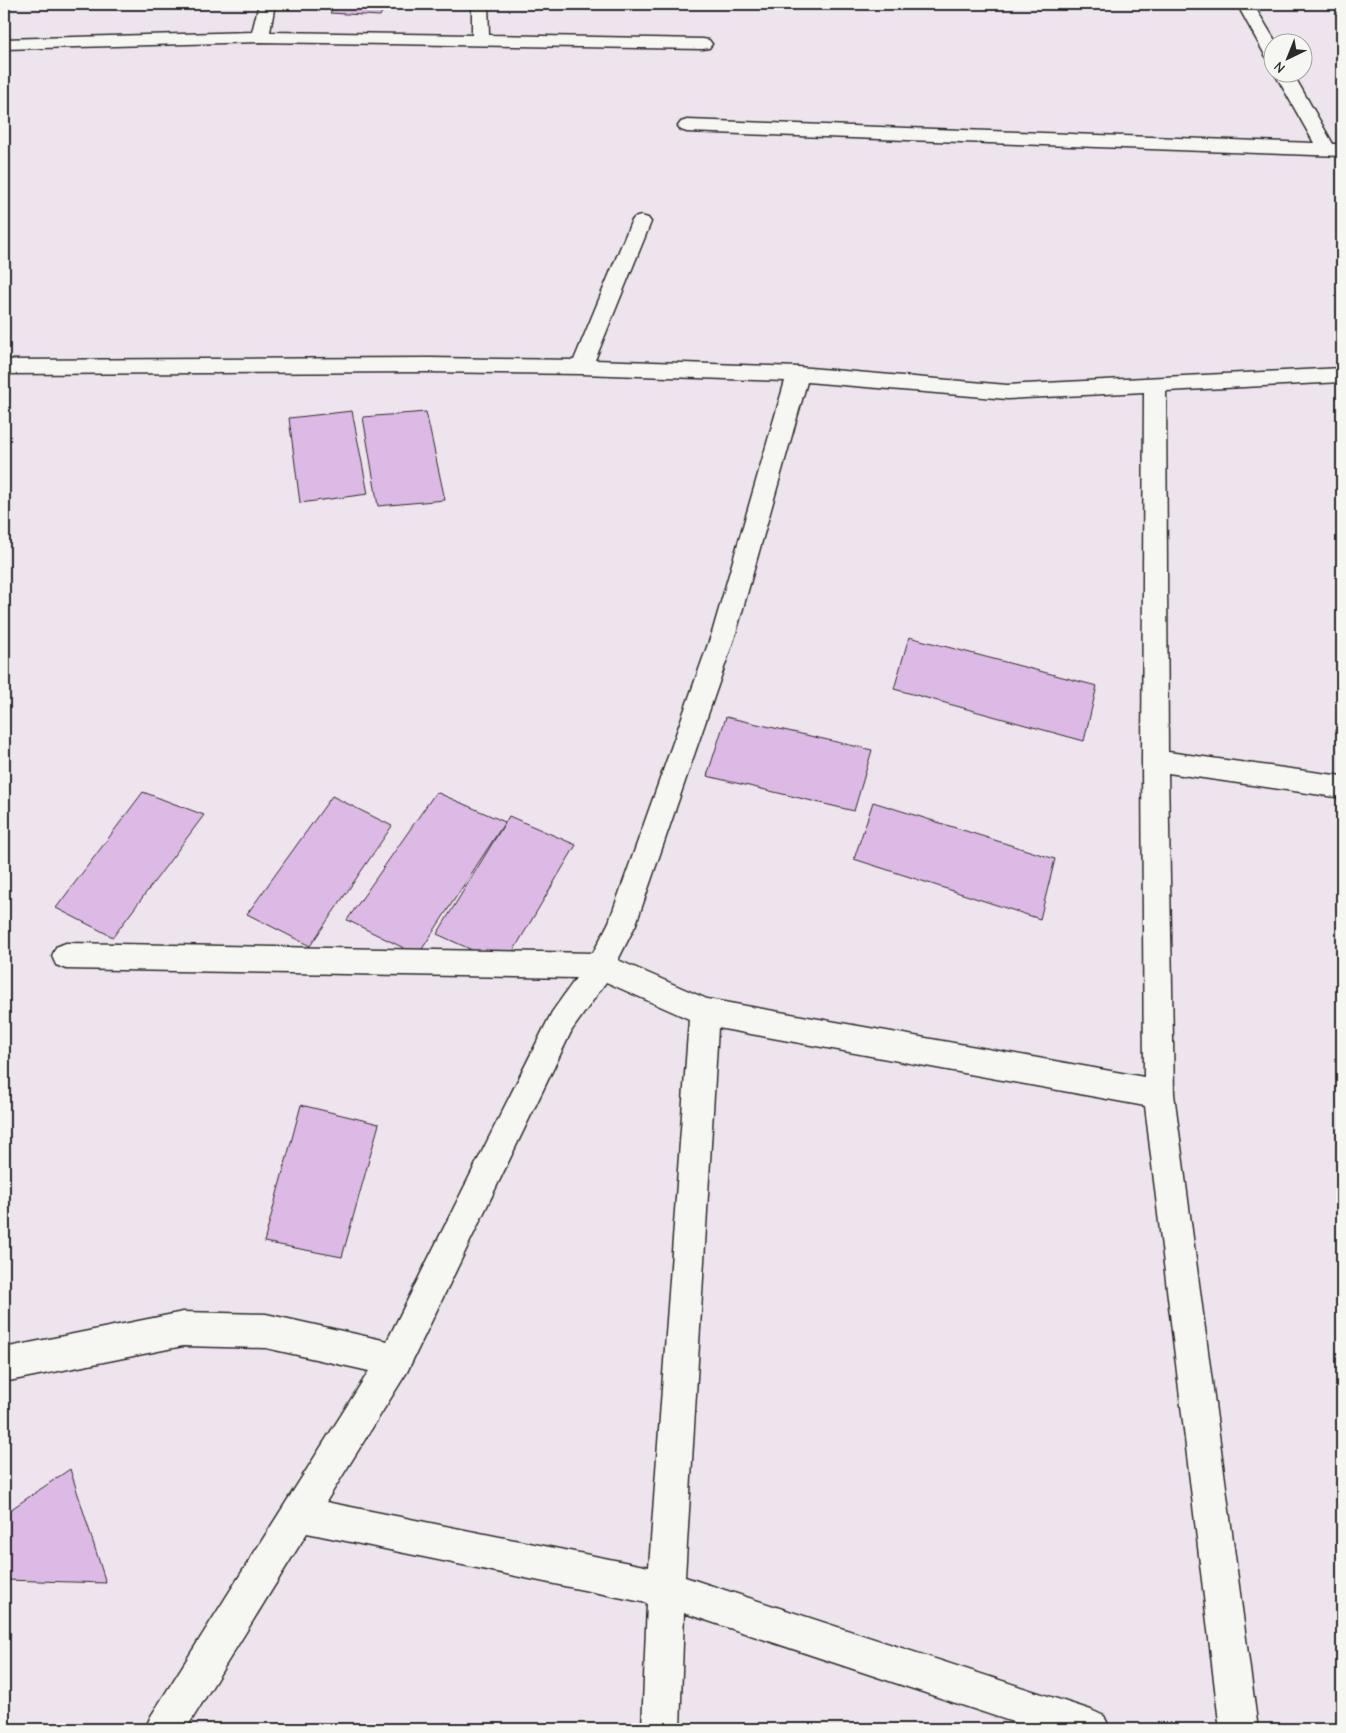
<svg xmlns="http://www.w3.org/2000/svg" width="1346" height="1733" viewBox="0 0 1346 1733" font-family="'Comic Neue',sans-serif">
<rect width="100%" height="100%" fill="#eee4ee"/>
<filter id="ink" filterUnits="userSpaceOnUse"><feTurbulence type="fractalNoise" baseFrequency=".02" numOctaves="2"/><feDisplacementMap in="SourceGraphic" scale="10" xChannelSelector="R" yChannelSelector="G"/><feConvolveMatrix kernelMatrix="1 2 1 2 8 2 1 2 1" color-interpolation-filters="sRGB"/></filter>
<g filter="url(#ink)">
<!-- building -->
<path fill="#ddbae5" stroke="#2b2b2b" d="M335 4H386L380 16 330 13Z
M352 411 368 494 300 503 289 418Z
M426 412 445 500 378 506 363 417Z
M909 637 1097 686 1084 741 894 689Z
M726 717 872 750 854 811 707 776Z
M143 792 204 815 113 937 56 908Z
M436 792 505 822 418 955 347 920Z
M332 796 392 826 310 946 247 914Z
M873 802 1055 859 1040 919 854 859Z
M509 816 576 845 505 965 437 934Z
M301 1105 379 1124 342 1257 264 1242Z
M70 1469 106 1583 4 1580V1514Z"/>
<g fill="none" stroke-linecap="round" stroke-linejoin="round">
<defs>
<path id="street" d="M259 4H275L270 32 472 35V4H488L489 35 703 39 709 40 712 44 709 48 703 49 260 42 4 49V39L252 32Z
M1237 4H1253L1276 42H1274V60L1268 59 1265 55Z
M1274 72H1292L1333 144H1342V156L687 132 681 130 678 126 681 122 687 120 1314 143Z
M641 216 648 218 651 222 595 360 798 367 1007 385 1342 368V382L1166 391 1168 752 1342 776V798L1168 773 1174 1094 1257 1722 1256 1729H1218L1219 1722 1145 1106 718 1028 685 1577 1091 1710 1104 1716 1110 1729H1034L684 1613 680 1729H642L647 1603 307 1533 186 1729H145L151 1716 369 1371 266 1348 183 1346 4 1382V1348L183 1312 266 1314 387 1341 552 1012 576 978 66 969 56 965 52 956 56 947 66 943 593 953 609 922 712 633 785 381 582 374 429 372 4 374V360L429 358 574 360 631 222 634 218ZM807 382 1007 399 1144 392 1142 761 1144 1077 707 999 618 960 636 924 736 633ZM606 982 689 1019 649 1567 326 1502 407 1372 572 1030Z"/>
</defs>
<!-- street casing -->
<use href="#street" stroke="#2b2b2b" stroke-width="3"/>
<!-- street -->
<use href="#street" fill="#f6f6f2" fill-rule="evenodd"/>
</g>
</g>
<!-- margin -->
<rect width="1346" height="1733" fill="none" stroke="#f6f6f2" stroke-width="20"/>
<rect x="10" y="10" width="1326" height="1713" fill="none" stroke="#2b2b2b" stroke-width="2" filter="url(#ink)"/>
<!-- north arrow -->
<g transform="translate(1288 58) rotate(223)"><circle r="24" fill="#f6f6f2" stroke="#a5a5a2"/>
<path d="M0-4L9 19L0 12L-9 19Z" fill="#2b2b2b"/>
<text y="-8" font-size="14" font-weight="bold" text-anchor="middle" fill="#2b2b2b">N</text>
</g>
</svg>
